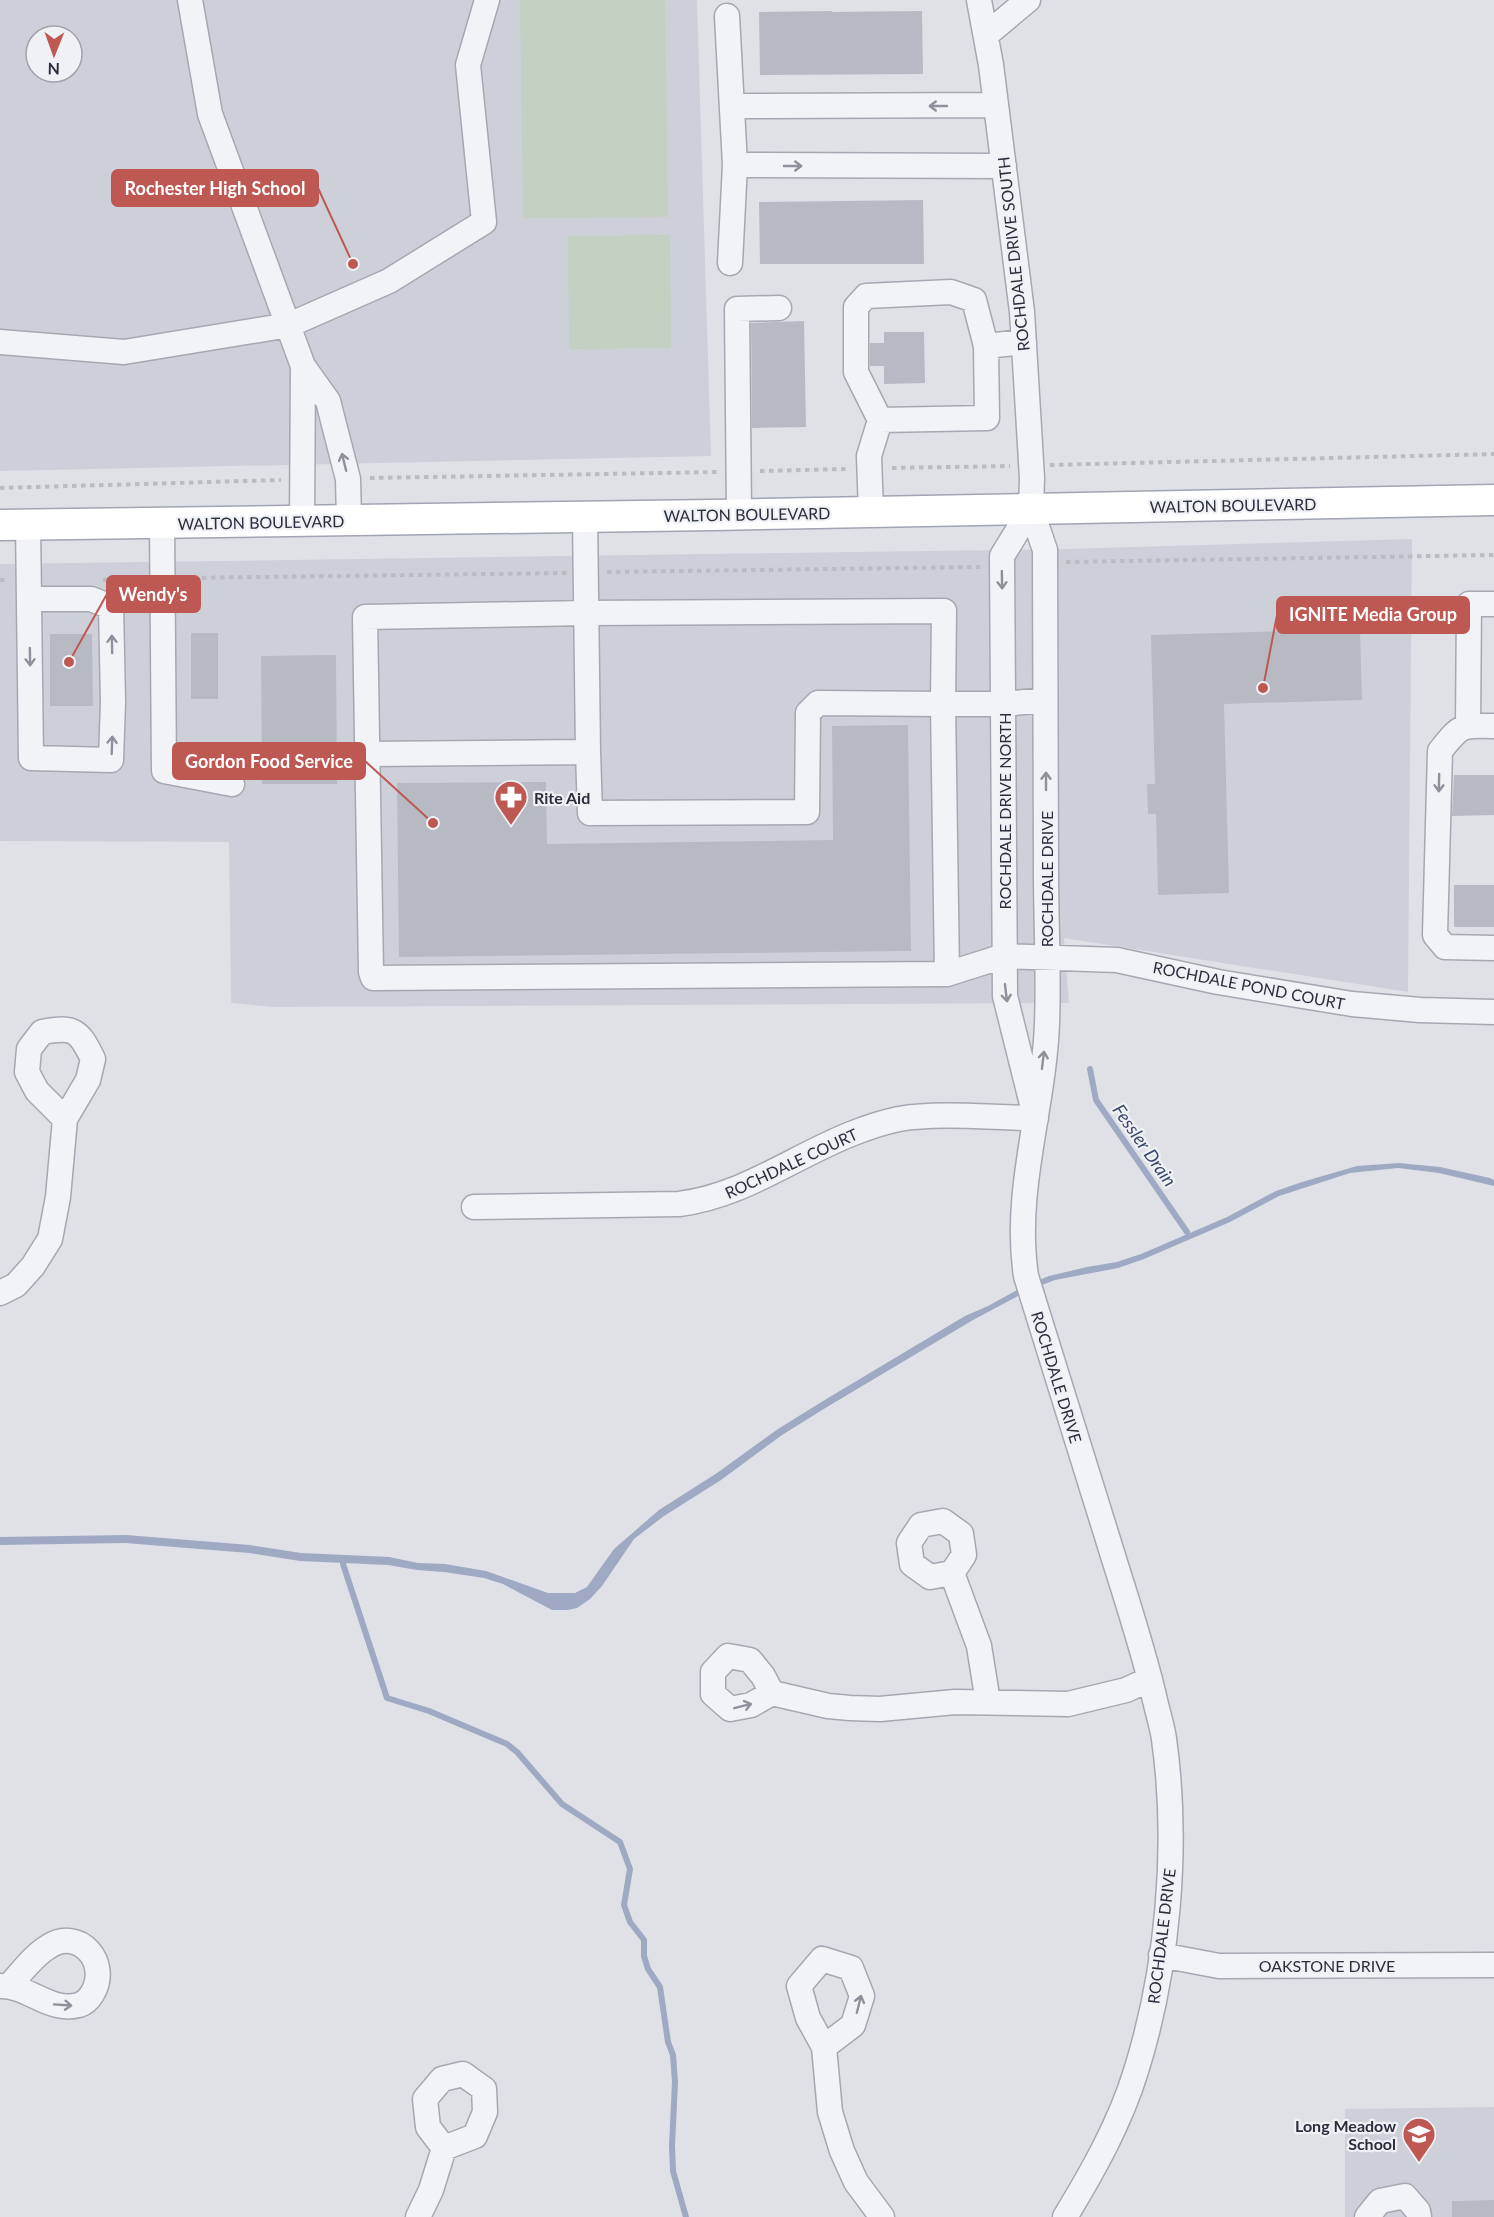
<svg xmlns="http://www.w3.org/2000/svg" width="1494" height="2217" viewBox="0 0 1494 2217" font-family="Lato,sans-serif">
<rect width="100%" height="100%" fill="#e0e1e7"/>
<!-- built -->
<path fill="#ced0d9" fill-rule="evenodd" d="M0 0H697L711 456 0 471ZM36 36H72V72H36Z
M1412 539 1408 992 1064 938 1069 1003 274 1007 231 1003 229 842 0 841V564L1065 549Z
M1494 2107V2217H1345V2109Z"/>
<!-- green -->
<path fill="#c3d0c2" d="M520 0H665L668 217 523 218Z
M670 235 671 348 569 349 568 236Z"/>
<!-- water -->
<path fill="#9fa9c3" d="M1399 1163 1440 1167 1490 1178 1494 1180V1186L1439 1173 1398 1168 1350 1173 1279 1196 1230 1222 1144 1259 1118 1268 1055 1280 1029 1290 973 1320 827 1407 782 1435 721 1480 664 1516 634 1539 602 1586 590 1599 577 1608 568 1610H552L503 1584 484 1578 444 1572 417 1570 388 1565 300 1561 249 1553 125 1543 0 1545V1537L126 1535 250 1545 301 1553 389 1557 418 1563 445 1564 486 1571 548 1593H575L587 1587 614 1549 659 1510 717 1473 778 1429 823 1401 965 1316 988 1306 1026 1285 1049 1276 1087 1267 1117 1262 1141 1254 1227 1217 1276 1191 1302 1182 1357 1166Z"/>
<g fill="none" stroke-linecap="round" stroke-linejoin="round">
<!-- stream -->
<path stroke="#9fa9c3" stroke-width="6" d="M1090 1069 1096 1100 1187 1232
M343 1564 387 1698 429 1711 507 1744 517 1752 562 1804 620 1842 630 1869 624 1905 630 1922 644 1940V1956L648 1969 660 1987 668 2042 673 2055 675 2082 672 2146 673 2171 686 2217"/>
</g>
<!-- building -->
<path fill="#b8bac3" d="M832 11V12L922 11 923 74 760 75 759 12Z
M923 200 924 264H760L759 202Z
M804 321 806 427 752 428 751 323Z
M884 332H924L925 383 884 384V366H870V343H884Z
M1360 629 1362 700 1224 704 1229 893 1158 895 1156 814H1148L1147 784H1155L1151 635Z
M191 633H218V699H191Z
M50 634H92L93 706H50Z
M336 655 337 784H262L261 656Z
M908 725 911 951 399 957 397 783 546 782 547 844 833 840 832 726Z
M1454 775H1494V815L1452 816Z
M1454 885H1494V927H1454Z
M1494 2200V2217H1452V2201Z"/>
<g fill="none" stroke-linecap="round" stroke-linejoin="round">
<defs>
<path id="minor" d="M190 0 210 114 303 366 328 401 348 479 349 520
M979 0 991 65 1022 312 1032 478 1031 509 1045 550C1045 657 1046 765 1046 873 1046 923 1049 973 1047 1023 1044 1108 1013 1191 1026 1276 1055 1370 1085 1464 1114 1559 1128 1604 1143 1649 1154 1696 1157 1710 1162 1725 1164 1739 1179 1846 1168 1969 1136 2071 1120 2123 1093 2171 1065 2217
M727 16 735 165 730 263
M986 35 1028 0
M732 106 996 105
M735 165 1004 166
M0 342 124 352 289 325 389 281 484 222 468 65 487 0
M880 420 856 372V307L866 296 951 292 974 300 986 346
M1031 509 1002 556 1005 996 1032 1104
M871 512 869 456 880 420 987 418 986 346 1024 342
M739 514 737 309 779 308
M585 516 588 752
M302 521 303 366
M162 523 164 771 232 784
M28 524 31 758 111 760 113 702 111 607 91 599H30
M1045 700 1003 704H943L944 611 586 613 365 617 371 972 373 978 947 974 1004 956 1117 960 1218 982 1352 1004 1420 1010 1494 1012
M1468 725 1469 604H1494
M1494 726C1460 725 1461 725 1440 751L1435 935 1445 947 1494 948
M367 754 588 752 590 813 807 812 808 713 818 703 943 704 947 974
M474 1207 679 1204C743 1196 793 1157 851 1134 866 1128 884 1122 899 1119 941 1112 993 1118 1036 1118
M0 1293 16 1285 33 1266 50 1239 58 1197 65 1119 88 1080 93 1059C79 1030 74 1026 42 1032L29 1049 27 1072 37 1091 65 1119
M943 1521 961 1534 964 1555 952 1573 930 1577 912 1564 909 1543 921 1525Z
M952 1573 979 1646 988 1702
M772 1693 763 1676 750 1660 728 1656 713 1672V1694L730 1709 751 1705 772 1693 828 1706 850 1708 880 1709 955 1702 1068 1704 1126 1690 1150 1679
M1161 1955 1219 1966 1494 1965
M0 1986C28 1985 49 2013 79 2005 85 2003 89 1999 92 1994 111 1963 79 1926 48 1947 33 1956 21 1973 9 1986
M824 2047 853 2025 862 1996 851 1968 822 1959 799 1986 808 2018 824 2047 830 2112 842 2151 856 2182 882 2217
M463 2074 484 2089 485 2112 475 2136 444 2148 428 2127 425 2099 442 2079Z
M418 2217 431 2190 444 2148
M1367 2217 1380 2201 1405 2196 1418 2211 1419 2217"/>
<path id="major" d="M0 525 713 515 1494 500"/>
</defs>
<!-- minor casing -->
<use href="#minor" stroke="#a6a8b1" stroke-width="27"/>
<!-- major casing -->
<use href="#major" stroke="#a1a4b2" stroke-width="33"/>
<!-- path -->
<path stroke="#babcc2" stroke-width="4" stroke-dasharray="4.5 4.5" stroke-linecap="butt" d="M1050 465 1494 454
M892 468 1010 466
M760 471 848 469
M370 478 719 472
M0 488 281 480
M1066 562 1494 555
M607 572 980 567
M184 578 567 573
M0 580H9
M103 580 141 579"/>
<!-- minor -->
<use href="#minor" stroke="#f2f3f6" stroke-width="24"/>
<!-- major -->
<use href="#major" stroke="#fff" stroke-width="30"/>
</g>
<!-- one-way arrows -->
<defs><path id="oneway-shaft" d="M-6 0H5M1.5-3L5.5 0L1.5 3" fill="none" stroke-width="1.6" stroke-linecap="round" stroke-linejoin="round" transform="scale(1.5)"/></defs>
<g stroke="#8e909a">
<use href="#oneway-shaft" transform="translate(938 106) rotate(180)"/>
<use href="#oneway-shaft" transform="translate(793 166)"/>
<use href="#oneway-shaft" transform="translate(344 462) rotate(-104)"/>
<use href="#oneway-shaft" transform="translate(1002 580) rotate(89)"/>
<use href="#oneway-shaft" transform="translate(112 644) rotate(-91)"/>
<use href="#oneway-shaft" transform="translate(30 657) rotate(89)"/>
<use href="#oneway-shaft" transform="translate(112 745) rotate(-88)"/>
<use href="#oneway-shaft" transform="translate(1046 781) rotate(-90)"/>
<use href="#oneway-shaft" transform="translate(1439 783) rotate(91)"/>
<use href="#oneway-shaft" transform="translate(1006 993) rotate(83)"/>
<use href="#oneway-shaft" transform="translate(1043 1060) rotate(-83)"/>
<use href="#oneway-shaft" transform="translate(743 1706) rotate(-14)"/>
<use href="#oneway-shaft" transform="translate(859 2004) rotate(-76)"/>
<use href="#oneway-shaft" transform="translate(63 2005) rotate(4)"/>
</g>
<!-- icons -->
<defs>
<symbol id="pharmacy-pin" viewBox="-11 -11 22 30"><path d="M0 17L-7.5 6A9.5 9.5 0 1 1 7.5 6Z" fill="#be5853" stroke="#eff1f5"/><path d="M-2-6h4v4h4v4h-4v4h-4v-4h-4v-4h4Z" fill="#fff"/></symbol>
<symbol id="school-pin" viewBox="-11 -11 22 30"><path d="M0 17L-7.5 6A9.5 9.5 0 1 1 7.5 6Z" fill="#be5853" stroke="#eff1f5"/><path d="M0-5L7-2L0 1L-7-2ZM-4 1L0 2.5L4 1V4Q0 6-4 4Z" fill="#fff"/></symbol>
</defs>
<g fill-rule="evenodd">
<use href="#pharmacy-pin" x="492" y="778" width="38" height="52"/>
<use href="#school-pin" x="1400" y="2115" width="38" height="52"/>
</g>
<g text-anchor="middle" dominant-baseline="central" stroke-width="4.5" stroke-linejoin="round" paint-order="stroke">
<!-- street labels -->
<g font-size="16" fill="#2b2e3d" stroke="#eff1f5">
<text transform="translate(1013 254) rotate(-96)">ROCHDALE DRIVE SOUTH</text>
<text transform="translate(1233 505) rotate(-1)">WALTON BOULEVARD</text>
<text transform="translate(747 514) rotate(-1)">WALTON BOULEVARD</text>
<text transform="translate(261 522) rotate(-1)">WALTON BOULEVARD</text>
<text transform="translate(1004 811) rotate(-90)">ROCHDALE DRIVE NORTH</text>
<text transform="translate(1046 879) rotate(-90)">ROCHDALE DRIVE</text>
<text transform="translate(1249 985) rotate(11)">ROCHDALE POND COURT</text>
<text transform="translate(791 1163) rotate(-25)">ROCHDALE COURT</text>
<text transform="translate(1057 1377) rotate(73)">ROCHDALE DRIVE</text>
<text transform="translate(1161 1936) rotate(-83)">ROCHDALE DRIVE</text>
<text x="1327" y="1965">OAKSTONE DRIVE</text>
</g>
<!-- poi labels -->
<g font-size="16" font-weight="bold" fill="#2b2e3d" stroke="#eff1f5" text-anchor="start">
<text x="534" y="797">Rite Aid</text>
<text x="1396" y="2125" text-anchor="end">Long Meadow<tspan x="1396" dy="18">School</tspan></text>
</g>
<!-- water labels -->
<g font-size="18" font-style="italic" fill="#39466c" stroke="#eff1f5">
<text transform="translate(1145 1145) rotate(55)">Fessler Drain</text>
</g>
</g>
<!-- callouts -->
<path fill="none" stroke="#be5853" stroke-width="2" d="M353 264L318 188M69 662L107 594M1263 688L1277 615M433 823L365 761"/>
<g fill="#be5853" stroke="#eff1f5" stroke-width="2">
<circle cx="353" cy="264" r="6"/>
<circle cx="69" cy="662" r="6"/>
<circle cx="1263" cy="688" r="6"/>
<circle cx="433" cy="823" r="6"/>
</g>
<g fill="#be5853" stroke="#be5853" stroke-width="2">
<rect x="112" y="170" width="206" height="36" rx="6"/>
<rect x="107" y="576" width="93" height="36" rx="6"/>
<rect x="1277" y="597" width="192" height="36" rx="6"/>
<rect x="173" y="743" width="192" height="36" rx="6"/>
</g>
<g font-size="18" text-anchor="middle" font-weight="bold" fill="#fff">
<text x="215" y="195">Rochester High School</text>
<text x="153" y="601">Wendy's</text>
<text x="1373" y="621">IGNITE Media Group</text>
<text x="269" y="768">Gordon Food Service</text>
</g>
<!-- north arrow -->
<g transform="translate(54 54) rotate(181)"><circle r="28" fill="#eff1f5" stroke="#a1a3ab" stroke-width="1.5"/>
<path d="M0-4.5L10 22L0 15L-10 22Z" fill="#be5853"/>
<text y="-9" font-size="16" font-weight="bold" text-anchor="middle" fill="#2b2e3d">N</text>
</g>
</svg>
